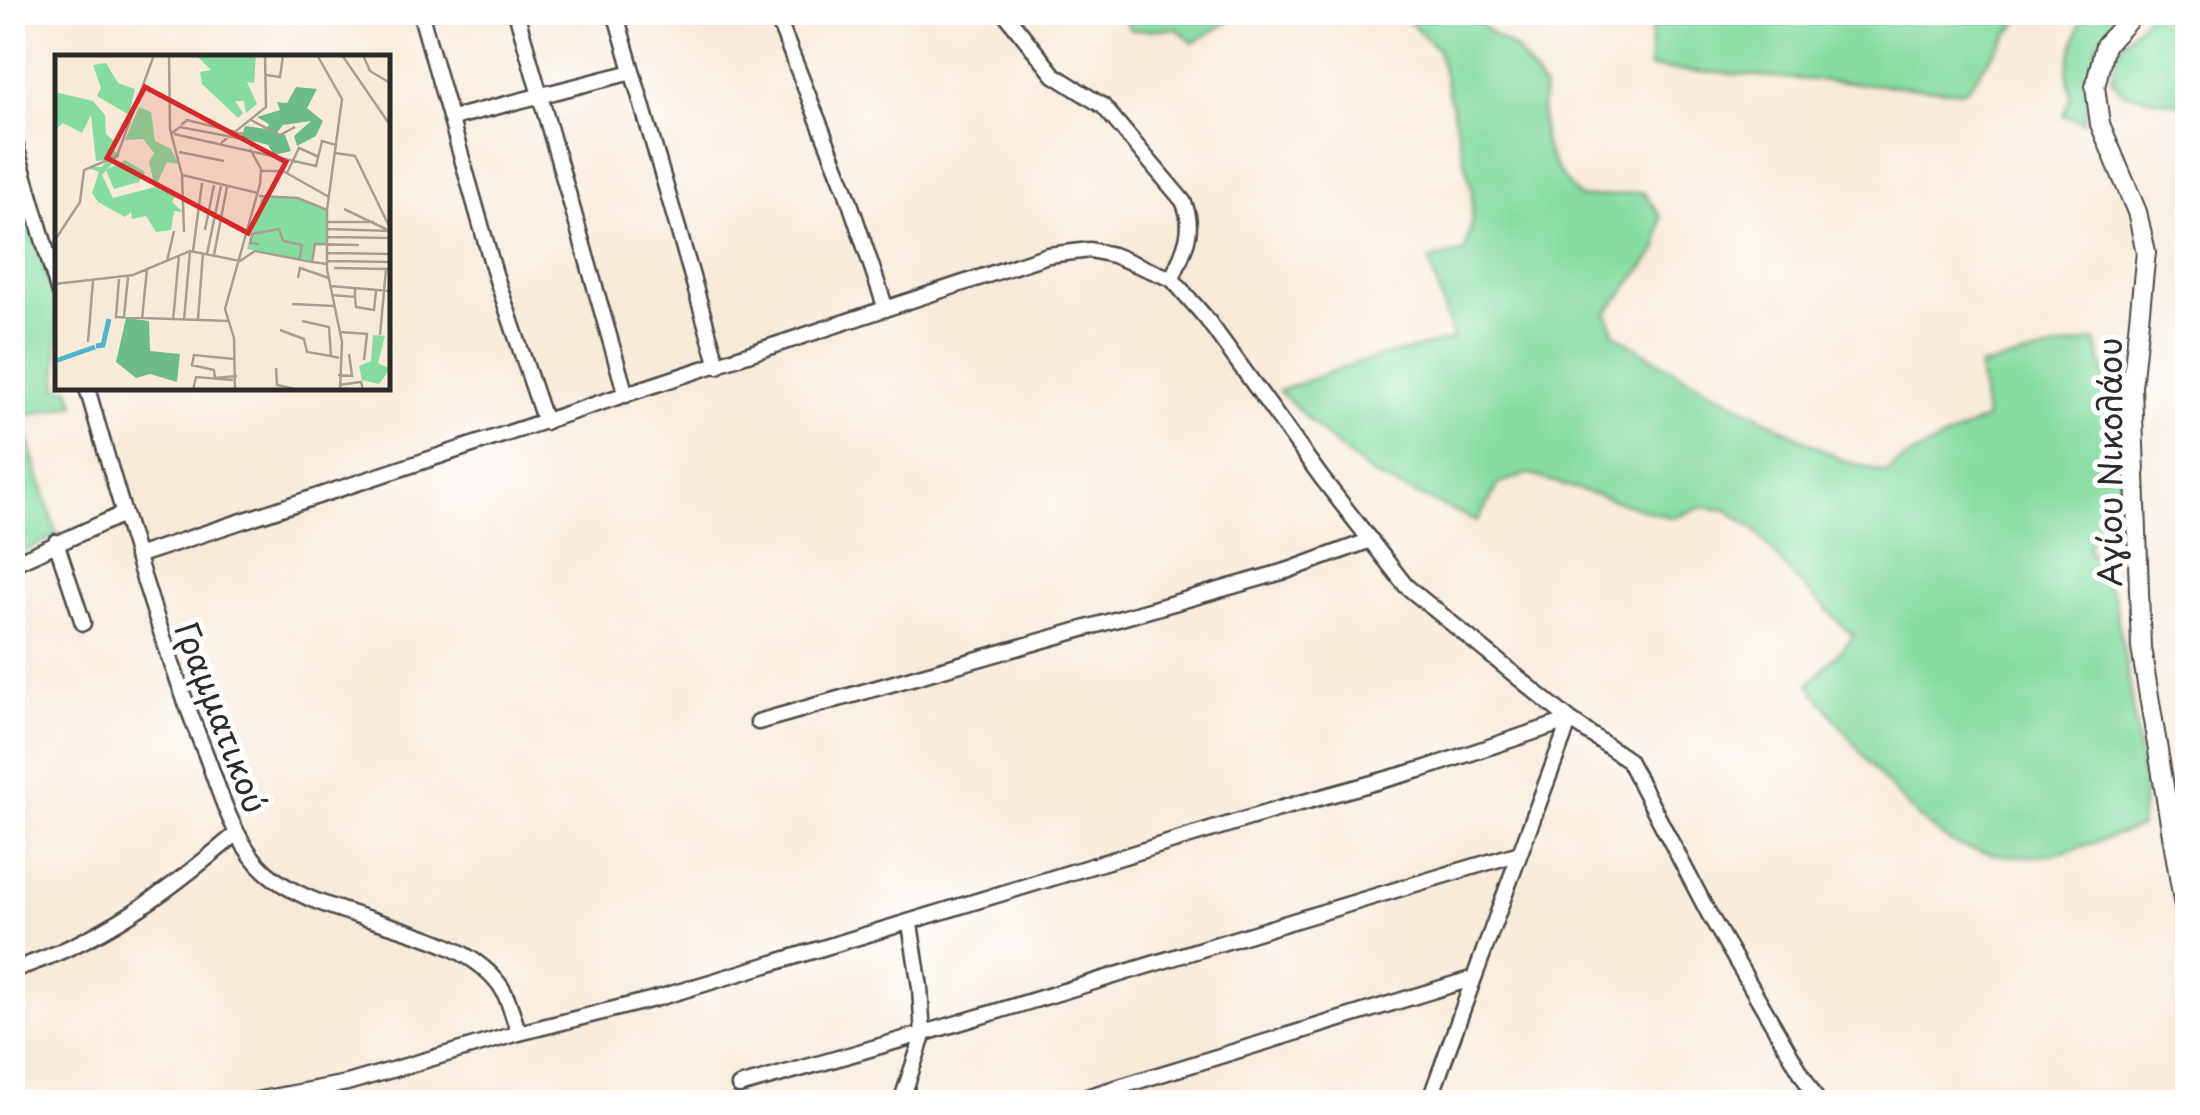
<svg xmlns="http://www.w3.org/2000/svg" width="2200" height="1115" viewBox="0 0 2200 1115" font-family="'Playpen Sans',sans-serif">
<rect width="100%" height="100%" fill="#fff"/>
<filter id="ink" filterUnits="userSpaceOnUse"><feTurbulence type="fractalNoise" baseFrequency=".01" numOctaves="2"/><feDisplacementMap in="SourceGraphic" scale="20" xChannelSelector="R" yChannelSelector="G"/><feConvolveMatrix kernelMatrix="1 2 1 2 8 2 1 2 1" color-interpolation-filters="sRGB"/></filter>
<filter id="wash" filterUnits="userSpaceOnUse"><feTurbulence type="fractalNoise" baseFrequency=".0048" numOctaves="4" result="noise"/><feDisplacementMap in="SourceGraphic" scale="40" xChannelSelector="R" yChannelSelector="G"/><feGaussianBlur stdDeviation="2.25" result="paint"/><feColorMatrix in="noise" values="0 0 0 0 0 0 0 0 0 0 0 0 0 0 0 0 0 1.4 0 .05"/><feComposite in="paint" operator="in"/></filter>
<g filter="url(#wash)">
<rect width="100%" height="100%" fill="#f8ead9"/>
<!-- green -->
<path fill="#84dca1" stroke="#588466" stroke-width="2.5" d="M1120 13H1243L1193 43 1178 29 1131 30Z
M1400 13H1463L1517 51 1544 89C1537 142 1545 159 1580 198L1643 192 1661 217 1658 249 1607 313 1615 334 1665 365 1840 459 1886 473 1901 461 1986 418 1979 367 2095 340 2120 426 2121 479 2087 547 2114 596 2131 692 2144 794 2140 827C2113 835 2086 847 2059 853 2032 859 1978 856 1953 843 1905 818 1843 729 1809 684L1854 636 1791 575 1755 530 1727 510 1704 507 1672 518 1528 474 1500 483 1477 521 1374 476 1331 441 1279 391 1356 363 1453 339 1429 260 1465 252 1472 222V191L1438 50Z
M1653 13V12L2025 13 1965 91 1649 68Z
M2083 13H2120L2097 44 2084 122 2063 115 2071 97 2067 69Z
M2149 13H2187V109L2181 104 2123 93 2111 78 2120 46Z
M12 158 57 310 58 388H70L75 404 21 417 57 535 13 557Z"/>
</g>
<g filter="url(#ink)">
<g fill="none" stroke-linecap="round" stroke-linejoin="round">
<defs>
<path id="minor" d="M420 12 495 274 545 422
M516 12 626 395
M615 12 718 366
M775 12 845 188 886 309
M1004 12 1054 75 1103 106 1183 201C1197 230 1183 251 1172 279
M452 118 632 72
M12 133 58 290
M87 388C123 512 158 635 206 755 220 792 231 833 258 864 311 924 452 920 499 984 509 997 513 1018 519 1033
M56 542 83 623
M136 556 1048 255 1090 250 1113 255 1172 279 1206 318 1321 477 1406 586 1570 720 1628 760 1709 914 1818 1102
M12 564 123 514
M758 722 1289 570 1371 540
M12 970C102 941 165 894 236 834
M739 1086C1001 1014 1259 929 1520 853L1570 720
M246 1102 347 1083 519 1033 658 998 1279 809 1423 769 1570 720
M901 1102 923 1036 920 987 910 924
M1070 1102 1474 978 1520 853
M1429 1102 1474 978"/>
<path id="tertiary" d="M2136 12 2105 45 2095 87 2100 124 2137 212 2146 252 2132 387 2141 648 2188 931"/>
</defs>
<!-- minor casing -->
<use href="#minor" stroke="#4a4845" stroke-width="19"/>
<!-- tertiary casing -->
<use href="#tertiary" stroke="#4a4845" stroke-width="22"/>
<!-- minor -->
<use href="#minor" stroke="#fff" stroke-width="14"/>
<!-- tertiary -->
<use href="#tertiary" stroke="#fff" stroke-width="18"/>
</g>
</g>
<g text-anchor="middle" dominant-baseline="central" stroke-width="10" stroke-linejoin="round" paint-order="stroke">
<!-- street labels -->
<g font-size="32" fill="#2b2b2b" stroke="#fff">
<text transform="translate(2109 462) rotate(-90)">Αγίου Νικολάου</text>
<text transform="translate(222 717) rotate(69)">Γραμματικού</text>
</g>
</g>
<!-- overview -->
<g transform="translate(55 55)">
<rect width="335" height="335" fill="#f8ead9"/>
<path d="M201 0 199 28 192 27 202 49 191 58 189 46H180L188 58 183 63 147 29 145 17 156 15 142 1ZM51 8 63 28 80 34 74 60 42 41 46 33 38 10ZM0 37 38 46 50 60 51 79 60 87 54 92 65 100 47 120 58 143 100 132 94 107 99 98 88 84 70 85 84 52 96 57 100 86 116 94 124 109 112 107 103 126 105 135 122 137 117 147 128 157 119 156 116 175 101 177 91 161 77 164 76 157 70 162 43 147 37 138 44 117 31 112H47L52 105 41 106 36 60 27 78 8 68 0 75ZM70 105 90 117 84 127 59 134 51 115ZM207 142 242 143 271 156 272 189 260 188 256 206 192 194ZM318 280 330 281 323 308 335 314 324 329 307 325 304 311 316 306Z" fill="#84dca1"/>
<path d="M241 32 262 34 252 53 268 66 261 81 242 91 239 81 256 66 228 70 222 78 230 80 236 96 219 100 213 90 186 83 190 71 211 74 214 69 202 62 225 55 222 47 232 48ZM71 263 94 266 95 296 125 299 122 327 95 319 81 323 61 307Z" fill="#6bbc87"/>
<path fill="none" stroke="#4eb5cd" stroke-width="5" d="M41 291 48 290 54 264M0 306 40 292"/>
<path fill="none" stroke="#a69e93" stroke-width="2.5" d="M114 0 115 74 127 120 203 138M262 0 287 44 272 155V214L287 287 285 335M287 0 335 70M308 0 315 16 335 28M211 20 225 22 228 0M196 65 225 80 240 72M126 70 132 65 189 79M117 78 125 72 183 83M119 79 261 111 267 86 281 90M166 88 211 52 210 0M124 97 169 106M280 98 300 101 335 173M206 116H228L274 142M232 118 244 93 264 102M127 120 129 177M204 141 243 143 272 155M289 154 335 176M272 167H319M273 174 335 176M150 175 159 130M273 182 335 183M0 185 25 147 29 115 62 101 99 0M204 189 195 188 197 179 224 174 228 186 247 190 244 205M138 196 147 128M273 198 335 199M152 199 166 131M159 200 172 132M112 206 119 176M273 206 335 207M272 209 257 207 260 189 304 190M279 213 335 214M243 223 245 213 274 223M64 224 61 262 174 266M0 229 78 220 135 196 185 206 200 196 257 207M275 231 335 236M277 240 300 242V233M300 242 301 252 319 255 321 236M237 249 279 251M69 262 73 222M87 264 92 214M143 264 148 198M118 266 124 200M129 266 135 196M247 266 274 272 276 301 284 303M225 275 249 284 252 297 276 301M285 277 312 279 309 305M325 280 331 214M33 287 38 226M179 304 139 300 137 310 159 315 160 323 182 321M221 313 222 330 244 335M283 320 297 321 294 299M284 330 306 327 308 335M138 335 141 322 178 325M180 335 179 283 170 254 205 129 206 114 195 94"/>
<path fill="#d62828" fill-opacity="0.15" stroke="#d62828" stroke-width="5" d="M90 32 231 107 193 178 52 103Z"/>
<rect width="335" height="335" fill="none" stroke="#2b2b2b" stroke-width="5"/>
</g>
<!-- margin -->
<rect width="2200" height="1115" fill="none" stroke="#fff" stroke-width="50"/>
</svg>
